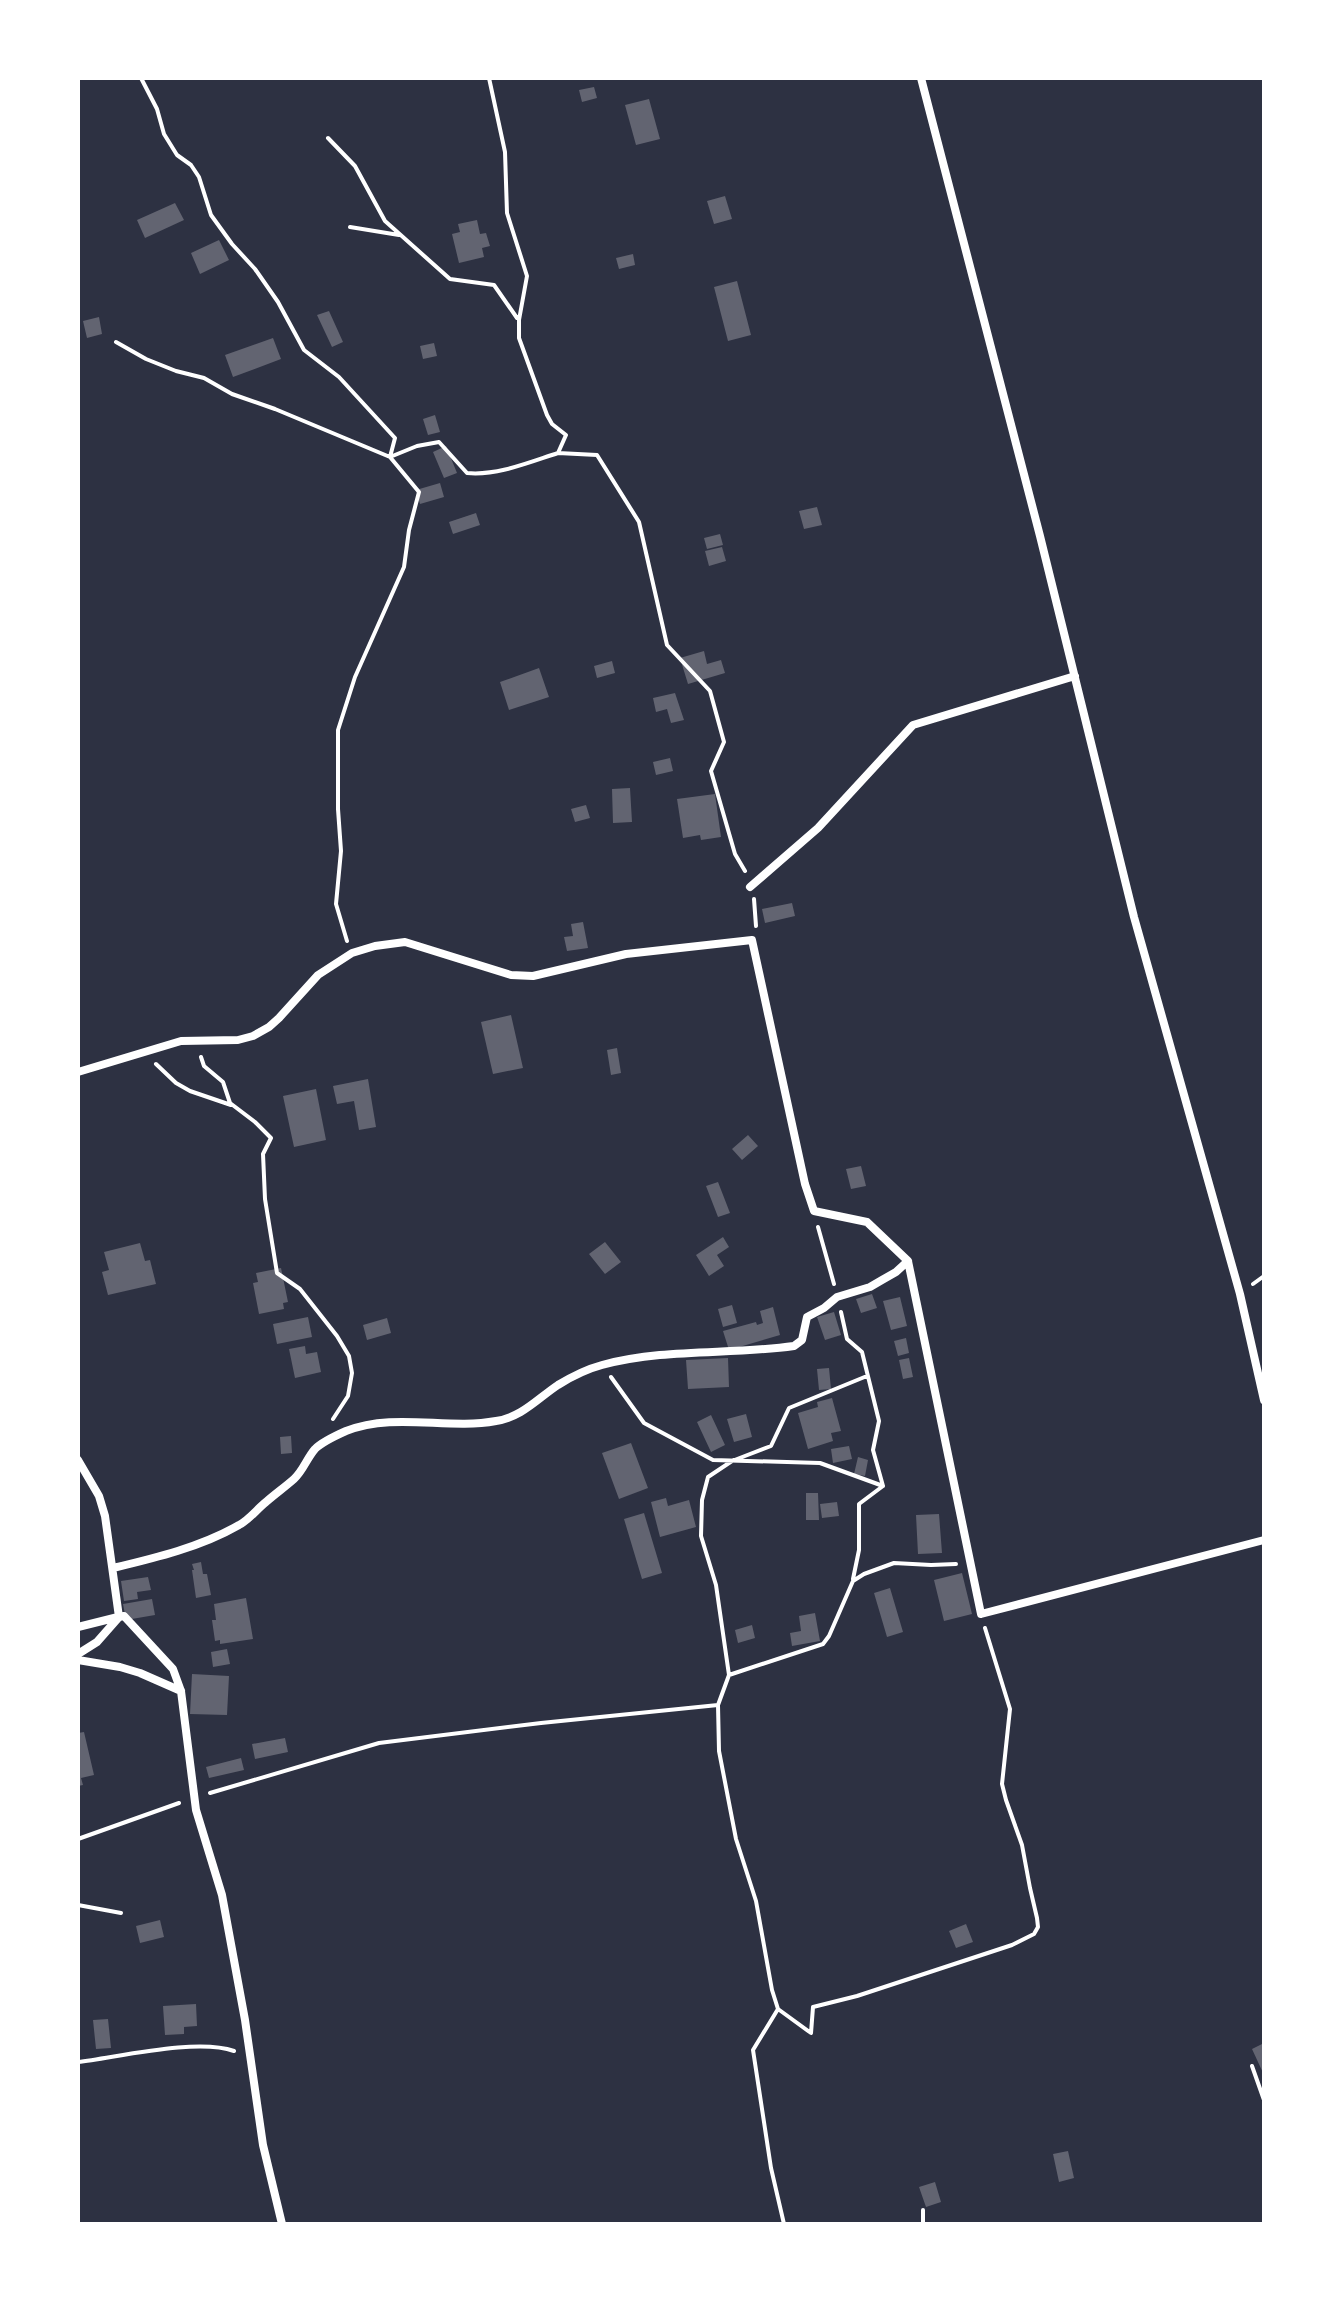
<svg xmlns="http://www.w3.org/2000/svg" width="1342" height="2302" viewBox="0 0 1342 2302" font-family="'IBM Plex Serif',serif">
<rect width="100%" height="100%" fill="#2d3142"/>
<!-- building -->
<path fill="#626471" d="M594 87 597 98 582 102 579 90Z
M649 99 660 139 636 145 625 105Z
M725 196 732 219 714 224 707 201Z
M175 203 184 220 145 238 137 220Z
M477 220 480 234 486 233 490 246 482 248 484 257 459 263 452 234 460 232 458 224Z
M219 240 229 260 200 274 191 253Z
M633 254 635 265 619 269 616 258Z
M737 281 751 335 728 341 714 287Z
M329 311 343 342 332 347 317 315Z
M99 317 102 334 87 338 83 321Z
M273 338 281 359 233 377 225 355Z
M434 343 437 356 423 359 420 346Z
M435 415 440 432 428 435 423 419Z
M446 446 457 473 444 478 433 452Z
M440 483 444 497 420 504 416 490Z
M817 507 822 525 804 529 799 511Z
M476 513 480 525 453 534 449 522Z
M720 534 723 545 707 549 704 538Z
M722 547 726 561 709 566 705 551Z
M704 651 707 664 721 660 725 673 688 684 680 658Z
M612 661 615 673 597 678 594 666Z
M539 668 549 697 509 710 500 682Z
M675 693 684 720 671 723 667 709 656 712 653 698Z
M670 758 673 771 656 775 653 762Z
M630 788 632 822 613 823 612 789Z
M715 794 721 837 701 840 700 835 683 838 677 799Z
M586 805 590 818 575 822 571 809Z
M792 903 795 916 765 923 762 909Z
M583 922 588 948 567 951 564 937 573 936 571 924Z
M511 1015 523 1068 493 1074 481 1022Z
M617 1048 621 1073 611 1075 607 1050Z
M368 1079 376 1127 359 1130 354 1101 337 1104 333 1086Z
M316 1089 326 1140 294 1147 283 1096Z
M748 1135 758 1146 742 1160 732 1149Z
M861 1166 866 1186 851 1189 846 1169Z
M718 1182 730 1213 718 1217 706 1186Z
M723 1237 729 1247 717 1255 724 1266 709 1276 696 1255Z
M605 1242 621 1262 605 1274 589 1254Z
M140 1243 145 1261 150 1260 156 1284 108 1295 102 1272 109 1270 104 1252Z
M281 1268 288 1302 283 1303 284 1309 259 1314 253 1283 258 1282 256 1273Z
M872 1294 877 1308 861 1313 856 1299Z
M900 1297 907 1326 891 1330 883 1301Z
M732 1305 737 1323 723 1327 718 1309Z
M773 1307 780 1335 729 1350 723 1331 756 1322 757 1325 763 1323 760 1311Z
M834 1312 841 1335 825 1340 817 1317Z
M308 1317 312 1337 277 1344 273 1324Z
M387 1318 391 1333 367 1340 363 1325Z
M906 1338 909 1353 898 1356 894 1341Z
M305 1346 306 1354 317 1352 321 1372 295 1378 289 1349Z
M728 1358 729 1387 688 1389 686 1360Z
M909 1358 913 1377 903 1379 899 1360Z
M829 1368 831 1389 819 1390 817 1369Z
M832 1398 841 1431 831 1433 833 1441 808 1449 798 1413 818 1407 817 1402Z
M746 1414 752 1437 734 1442 727 1419Z
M711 1415 725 1445 711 1452 697 1422Z
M291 1436 292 1453 281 1454 280 1437Z
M631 1443 648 1488 619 1499 602 1453Z
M849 1446 852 1459 833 1463 831 1449Z
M858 1457 868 1460 865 1476 854 1474Z
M806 1493H818L819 1520H806Z
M666 1498 668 1506 689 1500 696 1527 660 1537 651 1502Z
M837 1502 839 1516 822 1518 820 1504Z
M644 1513 662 1573 642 1579 624 1519Z
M939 1514 942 1553 918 1554 916 1515Z
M201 1562 203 1574H207L211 1595 196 1598 192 1570H194L192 1564Z
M962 1573 972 1614 944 1621 934 1580Z
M148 1577 151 1590 137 1592 138 1599 124 1601 121 1581Z
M890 1588 903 1632 887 1637 874 1593Z
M246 1598 253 1639 220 1644V1640L215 1641 212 1620H216L214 1604Z
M152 1599 155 1615 126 1620 123 1604Z
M815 1613 820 1641 792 1646 790 1633 801 1631 799 1616Z
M752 1625 755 1638 738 1643 735 1630Z
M227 1649 230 1664 213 1667 211 1652Z
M192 1674 229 1676 227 1715 190 1714Z
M84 1732 94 1775 81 1778 83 1785 78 1786V1733Z
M285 1738 288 1752 255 1759 252 1744Z
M241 1758 244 1770 209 1778 206 1767Z
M160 1920 164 1937 140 1943 136 1926Z
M966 1924 973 1942 956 1948 949 1931Z
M196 2004 197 2026 184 2027V2034L165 2035 163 2006Z
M108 2019 111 2048 96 2049 93 2020Z
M1264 2043V2075L1252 2049Z
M1068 2151 1074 2178 1059 2182 1053 2154Z
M935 2182 941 2202 926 2207 919 2187Z"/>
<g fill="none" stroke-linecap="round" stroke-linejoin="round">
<!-- path -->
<path stroke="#fff" stroke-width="4" d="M141 78 157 109 164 134 177 155 191 165 199 177 211 215 232 244 255 269 278 302 304 350 339 377 395 438 390 457 417 446 439 442 467 473C497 476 530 462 558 453
M489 78 505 152 507 213 527 276 519 320V338L547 415 552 424 566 435 558 453 597 455 639 522 667 645 710 691 724 742 711 771 735 854 745 871
M328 138 355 166 385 221 450 279 494 285 517 318
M350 227 399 235
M116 342 146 359 176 371 204 378 232 394 275 409 390 457 419 492 409 530 404 567 355 677 338 730V809L341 851 336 904 347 941
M754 899 756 926
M201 1057 204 1066 223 1082 230 1103 255 1122 271 1138 263 1154 265 1199 277 1273 300 1289 337 1336 349 1356 352 1373 348 1396 333 1419
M156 1064 176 1083 190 1091 231 1105
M818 1227 834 1284
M1253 1284 1264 1276
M841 1312 847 1339 862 1352 879 1421 873 1450 883 1486
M611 1377 644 1423 713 1460 820 1463 883 1486
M853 1579 859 1550V1504L883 1486
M729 1675 716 1585 701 1536 702 1500 708 1477 732 1461 771 1446 789 1408 867 1376
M210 1793 379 1743 541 1723 718 1705
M78 1839 179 1803
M78 1905 121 1913
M778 2009 811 2033 813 2007 857 1996 1012 1945 1034 1934 1038 1927 1037 1918 1030 1888 1022 1845 1006 1800 1002 1784 1010 1709 985 1628
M78 2062C119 2057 197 2038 234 2051
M1252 2066 1264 2100
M784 2224 771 2168 753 2050 778 2009 772 1990 756 1901 736 1839 719 1751 718 1705 729 1675 823 1644 829 1636 853 1581 864 1574 894 1563 931 1565 956 1564
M923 2224V2210"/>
<!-- minor -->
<path stroke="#fff" stroke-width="8" d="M921 78 1040 536 1134 917 1240 1294 1264 1400
M750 887 818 828 913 725 1075 676
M78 1072 181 1041 238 1040 253 1036 269 1027 279 1018 318 975 352 953 375 946 405 942 511 975 533 976 626 954 752 940 805 1184 814 1211 867 1222 908 1261 981 1614 1264 1540
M78 1460 99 1496 105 1516 119 1617 124 1616 173 1669 181 1691 196 1810 222 1895 245 2020 263 2145 282 2224
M113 1568C155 1558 201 1547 239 1525 249 1520 257 1509 266 1502 275 1494 285 1487 294 1479 303 1471 307 1458 315 1449 322 1442 337 1435 346 1431 395 1412 447 1430 496 1421 522 1417 537 1399 558 1385 571 1377 587 1369 602 1365 666 1348 730 1355 794 1346L802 1340 807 1317 824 1308 837 1297 870 1287 882 1280 896 1272 908 1261
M78 1627 118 1617
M78 1654 97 1642 119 1617
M78 1660 120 1667 140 1673 181 1691"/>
</g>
<!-- border -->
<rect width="1342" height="2302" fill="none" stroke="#ffffff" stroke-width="160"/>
</svg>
